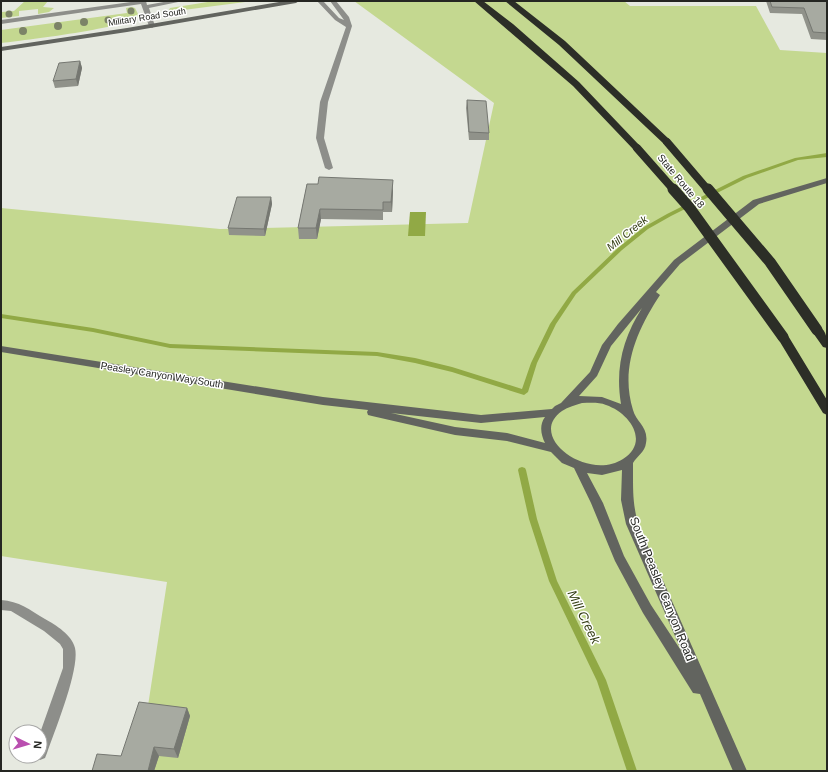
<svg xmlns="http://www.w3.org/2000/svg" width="828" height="772" font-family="Helvetica,sans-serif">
<rect width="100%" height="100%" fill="#e6e9e0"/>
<path fill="#c4d890" d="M25,1H48L43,7L54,8L49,12L38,14V9L19,11V16L1,18L2,12L14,11Z
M214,1H253L168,12L170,8Z
M354,1H624L630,6H756L780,50L827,53V771H138L167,582L1,556V208L220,229L468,223L494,103Z
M132,7L135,8L139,16C134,27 20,41 1,43V30L127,13L126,8Z"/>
<path fill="#91a945" d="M410,212H426L425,236H408Z"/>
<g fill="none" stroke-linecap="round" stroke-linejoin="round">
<path fill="#91a945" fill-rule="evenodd" d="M827,153V157L798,160L747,178L671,216L648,229L622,250L576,294L556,324L537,363L528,392L524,395L452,372L415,363L377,356L170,348L93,332L1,318V314L93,328L170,344L377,352L415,358L452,367L522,389L531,363L550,324L572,292L618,248L644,227L667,214L743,176L795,158Z
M522,467L525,468L526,470L537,519L557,581L606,680L637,771H627L597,681L549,581L529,519L518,470L519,468Z"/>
<path fill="#8d8e8a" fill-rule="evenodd" d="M138,1H146L147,5L169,1H183L149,8L155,26L152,28L149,26L141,4L1,24V20Z
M317,1H323L339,18L344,20L330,1H336L349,17L352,26L328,102L324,138L333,168L329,170L325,168L316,138L320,102L346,27L335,20Z
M1,600C19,601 30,610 45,619C56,625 72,635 75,648C80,669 55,730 47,753L45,758L40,760L34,756H40V733L63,668V649L60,644L44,631L11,611L1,610Z"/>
<path fill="#62645f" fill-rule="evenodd" d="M285,1H299L296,3L127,32L1,51V47L127,28Z
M827,178V183L759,204L680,264L656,292L660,295C637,330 620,368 633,410C636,422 649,427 646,443C645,452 637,456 633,463C633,465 633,470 633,472C633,493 633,504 638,524L747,771H733L700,694L693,693L643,613L615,561L591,503L574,468L562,463L551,452L507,441L455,435L372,416L368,415L367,412L368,410L323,405L1,352V346L323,397L481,415L552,409L555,406L561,403L590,372L602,345L618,324L674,260L753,200ZM642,308C623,338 615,368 621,404L602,397L579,396L597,376L611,346ZM582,403C590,403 599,402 606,405C630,413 650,442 623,459C587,482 526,436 562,411C568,407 576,405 582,403ZM391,413L481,423L545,417C539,425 541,435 545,443L507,433L455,427ZM622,470L621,500L626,524L682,652L651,605L624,556L603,503L587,473L602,475Z"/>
<path fill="#2c2e27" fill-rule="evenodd" d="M474,1H483L513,24L579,82L640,146V150H634L573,86Z
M505,1H514L565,41L670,140V144H664L559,45Z
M817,326C827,329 827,339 827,348L823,347L811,330Z
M783,333L787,334L827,400V415L823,413L777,337Z"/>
<path stroke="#2c2e27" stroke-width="8" d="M667,142L708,190
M637,148L674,190"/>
<path stroke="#2c2e27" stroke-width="11" d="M673,189L689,207L783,337
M708,189L770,262L817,330"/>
</g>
<g fill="#7c8367">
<circle cx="131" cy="11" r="3.5"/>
<circle cx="9" cy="14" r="3.5"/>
<circle cx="108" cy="20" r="3.5"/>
<circle cx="84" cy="22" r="4"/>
<circle cx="58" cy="26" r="4"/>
<circle cx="23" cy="31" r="4"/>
</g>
<path fill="#90928a" d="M766,1H827V40L811,39L802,14L770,13Z
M80,61L82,68L78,86L55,88L53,81Z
M467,100L489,133V140H469L466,108Z
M307,184L393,190L392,212H383V220L321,219L317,239H299L298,228Z
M271,197L272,204L265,236L229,235L228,228Z
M187,708L190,716L178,758L159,756L154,771H92L121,756Z"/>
<path fill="#757771" d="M80,61L82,68L78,86L76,79Z
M393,180V190L392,212L391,202Z
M271,197L272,204L265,236L264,229Z
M320,209L321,219L317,239L316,228Z
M187,708L190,716L178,758L174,749Z
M154,747L159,756L154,771H148Z"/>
<path fill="#a7aaa1" stroke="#757771" d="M770,1H827V33L813,32L804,8L772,7Z
M80,61L76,79L53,81L59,63Z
M467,100L486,101L489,133L469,132Z
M319,177L393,180L391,202H383V210L320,209L316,228H298L307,184H318Z
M237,197H271L264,229L228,228Z
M139,702L187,708L174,749L154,747L148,771H92L97,754L121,756Z"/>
<g text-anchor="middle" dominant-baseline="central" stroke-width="3" stroke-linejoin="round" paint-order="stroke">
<g font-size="9" fill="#252622" stroke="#fff">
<text transform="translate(147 17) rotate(-9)">Military Road South</text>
</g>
<g font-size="10" fill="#252622" stroke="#fff">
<text transform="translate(681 181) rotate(50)">State Route 18</text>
<text transform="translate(162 375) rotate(9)">Peasley Canyon Way South</text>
</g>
<g font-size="11" font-style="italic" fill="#333d13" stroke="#fff">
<text transform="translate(627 233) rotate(-39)">Mill Creek</text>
</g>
<g font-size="12" fill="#252622" stroke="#fff">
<text transform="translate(662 589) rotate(68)">South Peasley Canyon Road</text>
</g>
<g font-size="13" font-style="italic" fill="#333d13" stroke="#fff">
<text transform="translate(584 617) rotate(64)">Mill Creek</text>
</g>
</g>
<rect width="828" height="772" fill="none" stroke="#252622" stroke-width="4"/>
<g transform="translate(28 744) rotate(95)"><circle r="19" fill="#ffffff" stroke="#a8a8a7"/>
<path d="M0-3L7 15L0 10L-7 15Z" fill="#ba4fb0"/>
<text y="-6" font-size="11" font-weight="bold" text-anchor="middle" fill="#252622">N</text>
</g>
</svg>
